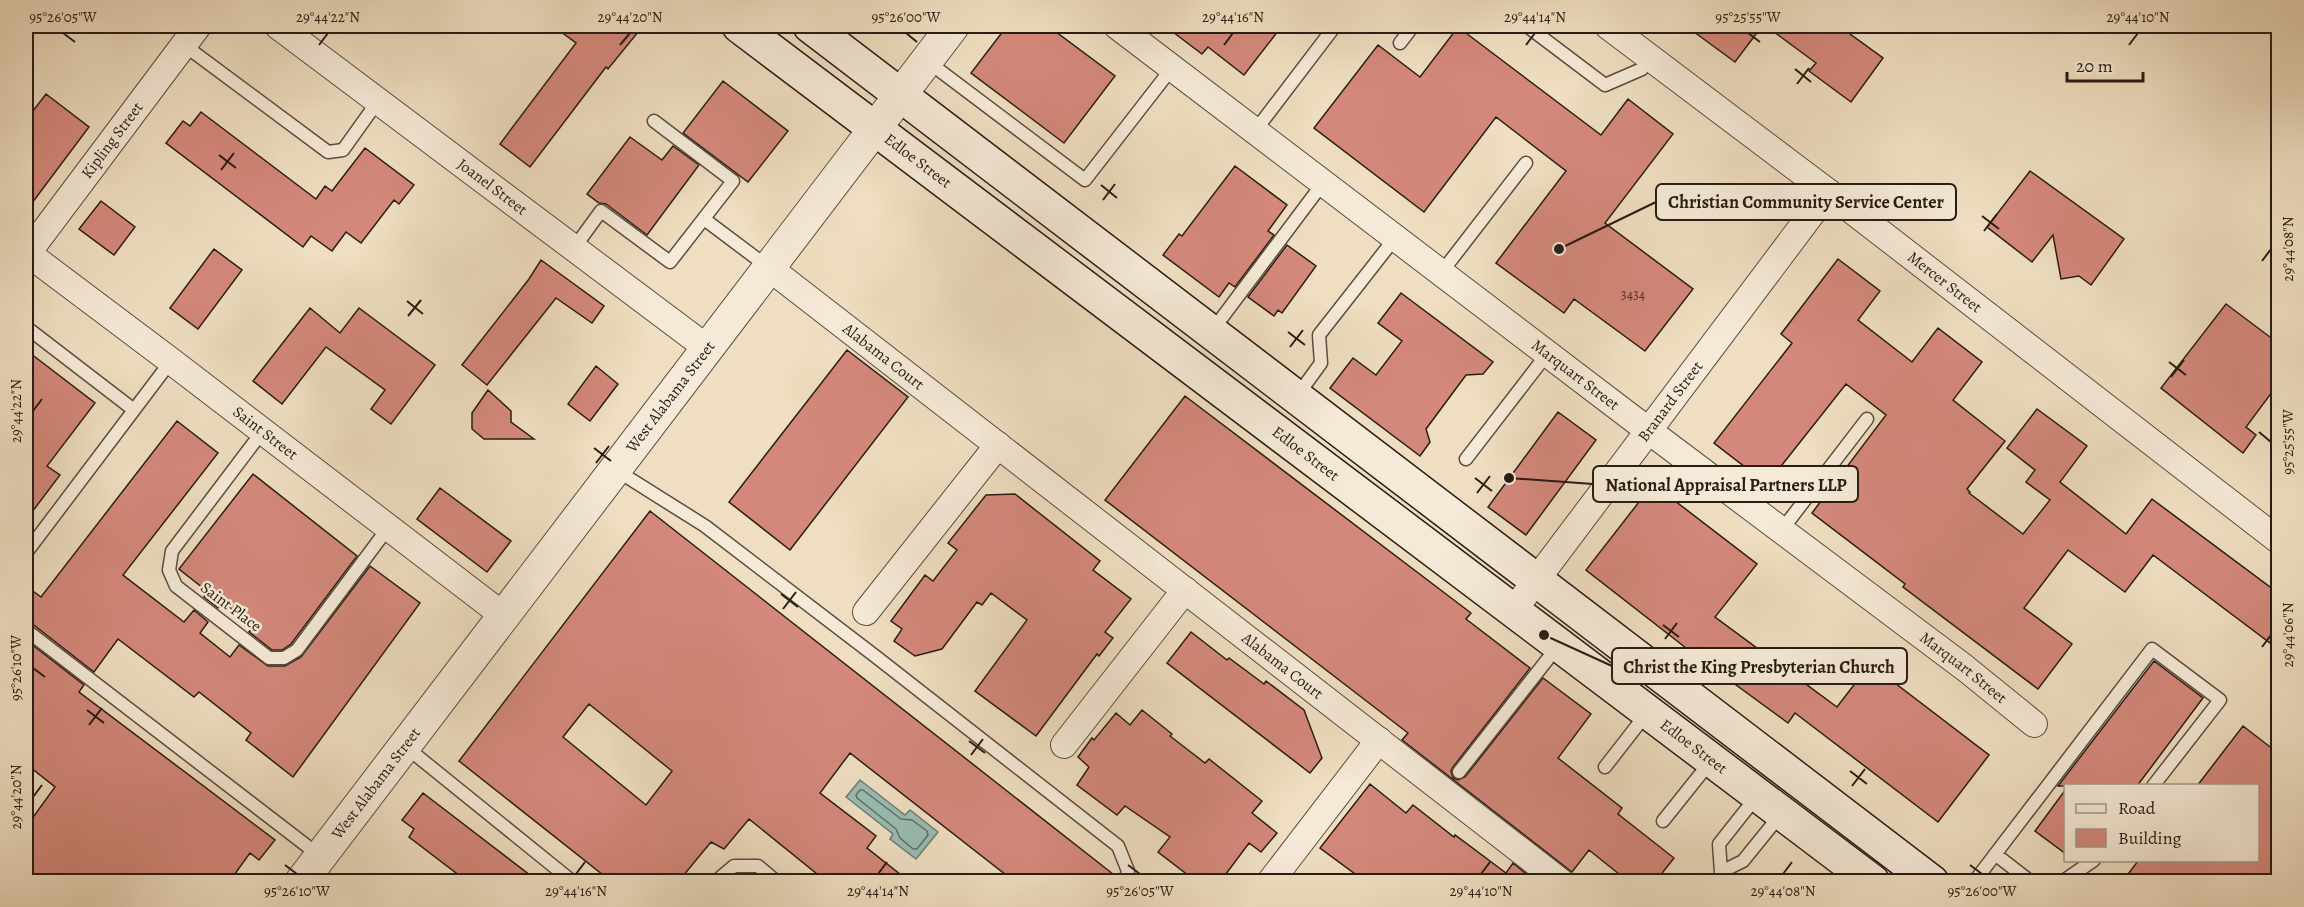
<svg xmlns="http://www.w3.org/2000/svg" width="2304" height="907" font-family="Alegreya,serif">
<rect width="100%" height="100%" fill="#efdec1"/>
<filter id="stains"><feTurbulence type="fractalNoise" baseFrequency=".00333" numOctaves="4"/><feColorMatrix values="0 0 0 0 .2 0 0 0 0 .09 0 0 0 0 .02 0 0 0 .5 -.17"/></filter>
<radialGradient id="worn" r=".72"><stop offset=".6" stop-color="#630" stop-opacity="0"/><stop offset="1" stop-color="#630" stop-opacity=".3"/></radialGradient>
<path fill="#9abcb3" stroke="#6c7c73" stroke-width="1.5" d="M860,780L905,815L910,810L938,832L916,859L890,839L893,834L846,797Z"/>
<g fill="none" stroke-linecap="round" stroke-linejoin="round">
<path stroke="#616c64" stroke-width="1.5" d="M860,790H863L901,819L912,820L927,831L928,835L917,849H913L900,838L896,829L857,798L856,795Z"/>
</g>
<path fill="#d4887b" stroke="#281c14" stroke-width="1.5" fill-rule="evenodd" d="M553,26H643L608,69L606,67L530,167L500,144L576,43Z
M1007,26H1048L1115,76L1064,143L971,73Z
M1165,26H1282L1244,75L1208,47L1202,54Z
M1686,26H1762L1735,62Z
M1766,26H1839L1883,58L1851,102L1809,71L1816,63Z
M1458,27L1601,135L1628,99L1673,134L1605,223L1693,289L1645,351L1574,299L1564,313L1496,263L1566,171L1496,117L1424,212L1314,128L1378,45L1420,77Z
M723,81L788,131L748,182L683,133Z
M46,94L89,127L26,211V120Z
M201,112L316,199L325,186L332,191L365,148L414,185L399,204L394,200L361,243L346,232L332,251L311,236L303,247L166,143L183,121L190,126Z
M630,137L662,160L673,146L699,165L647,235L606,204L599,203L587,194Z
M1235,166L1287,205L1268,231L1274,235L1235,287L1229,283L1219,297L1163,255L1179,234L1182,236Z
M2030,171L2124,239L2091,285L2079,276L2061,279L2053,235L2032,262L1987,227Z
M101,201L135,227L114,255L79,229Z
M1287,245L1316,266L1282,313L1278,310L1274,316L1248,297Z
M214,249L242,270L198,329L170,308Z
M1838,259L1880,291L1858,320L1912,362L1938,328L1982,362L1953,400L2005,441L1967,489L1970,492L1969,493L2023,534L2050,500L2026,482L2035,470L2007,448L2037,409L2087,446L2060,482L2126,534L2152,499L2278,593V649L2153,555L2125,592L2068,550L2024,608L2072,644L2038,689L1903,587L1905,584L1812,513L1886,415L1846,384L1767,484L1714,443L1792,343L1781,334Z
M541,260L604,306L592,323L556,298L487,385L462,365L529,279Z
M1401,293L1493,362L1483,374L1466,375L1426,429L1430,442L1420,456L1330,388L1353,358L1376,375L1402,341L1378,323Z
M2226,304L2278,343V384L2246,427L2256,435L2243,453L2161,388Z
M310,308L340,333L359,308L435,365L391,424L371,409L385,390L326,347L282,404L253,381Z
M26,350L95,403L47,466L60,475L26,520Z
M847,350L908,397L790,550L729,502Z
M596,366L618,384L590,421L568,404Z
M488,390L511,411V422L534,439H484L472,429V413Z
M1185,396L1471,613L1466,619L1530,668L1453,767L1451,771L1453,778L1458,780L1465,777L1543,678L1591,714L1558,758L1622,808L1618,814L1674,858L1655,882H1629L1589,850L1572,872L1402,740L1408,733L1105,500Z
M1558,412L1596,440L1526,535L1488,507Z
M177,421L218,453L123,575L184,622L194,610L208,622L200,633L230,657L239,645L268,666H285L301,657L370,566L420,603L293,777L246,740L251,733L199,692L194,697L118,639L94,672L31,623L26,622V586L41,597Z
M253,474L357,556L291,644L282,650H272L249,632L254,626L223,602L218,608L204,597L208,592L179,569Z
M1653,484L1757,564L1715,617L1837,707L1870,664L1989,755L1938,822L1795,713L1788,723L1695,655L1586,570Z
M440,488L511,541L487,572L417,519Z
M1015,494L1100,561L1093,570L1131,599L1105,632L1113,638L1099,656L1097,654L1036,736L975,691L1027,620L991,593L982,605L977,602L942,649L915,656L894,641L902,629L891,621L925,575L933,581L957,550L948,543L986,495Z
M650,511L1118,878L1117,882H1015L850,753L820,793L876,836L867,848L910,882H827L749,819L724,849L711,842L678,882H612L459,761ZM589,704L672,771L646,805L563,737Z
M1191,632L1227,660L1229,658L1264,684L1266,681L1304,710L1322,758L1310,773L1167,663Z
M26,640L84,685L79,692L275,840L259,860L250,853L229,882H45L26,868V827L55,787L26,764Z
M2154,661L2203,698L2137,786H2058Z
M1142,710L1172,734L1170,736L1205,763L1209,759L1262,801L1252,813L1277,833L1261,852L1249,843L1220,882H1197L1158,852L1170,837L1125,806L1117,815L1077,785L1089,767L1078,757L1092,738L1094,740L1116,713L1130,725Z
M2243,726L2278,753V882H2122L2138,861H2258V786H2197Z
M1370,784L1406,813L1413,805L1454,837L1455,835L1506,873L1513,863L1536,882H1366L1320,848Z
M2066,789V854L2035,831Z
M423,793L539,882H468L409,837L414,829L402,820Z"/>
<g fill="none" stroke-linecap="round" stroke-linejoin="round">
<defs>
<path id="service" d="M1527,26L1605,85L1642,69L1650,57
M1400,43L1413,26
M184,45L328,152L343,150L378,101
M927,61L1085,180L1172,68
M1255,131L1335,26
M704,219L768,267
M574,248L601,211L670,262L733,181L654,121
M1441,273L1526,163
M26,327L134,410
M1212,331L1323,183
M1297,396L1321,363L1319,335L1395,238
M262,432L172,551L169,570L176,586L269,658H284L297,650L388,528
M1466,459L1547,354
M616,470L705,526L875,656L1118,846L1128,871L1125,882
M1781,531L1867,419
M26,553L171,361
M26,630L320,856
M406,747L573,882
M1605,767L1647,713
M1459,772L1558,646
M1757,796L1719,844L1721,872L1743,861L1781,814
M1663,821L1711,761
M1995,854L2031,882
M715,882L734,866H758L777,882
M1974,882L2152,649L2220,700L2153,786
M2062,882L2094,860"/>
<g id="minor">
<path id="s1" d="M278,26L707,348"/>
<path id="s2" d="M1117,26L1649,431L1965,668L2034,724"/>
<path id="s3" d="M1608,26L1828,192L2278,540"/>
<path id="s4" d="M26,252L171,361L504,616"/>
<path id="s5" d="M27,254L198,26"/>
<path id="s6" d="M768,267L1561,882"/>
<path id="s7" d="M1513,611L1828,192"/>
<path d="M866,612L998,445"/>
<path d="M1064,745L1185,590"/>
<path d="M1270,882L1379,740"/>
</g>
<g id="tertiary">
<path id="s8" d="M301,882L953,26"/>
</g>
<g id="secondary">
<path id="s9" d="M739,26L1873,882"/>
<path d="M810,26L1932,882"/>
</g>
</defs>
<use href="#service" stroke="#5a4c3f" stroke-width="15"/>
<use href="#minor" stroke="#5a4c3f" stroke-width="28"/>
<use href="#tertiary" stroke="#5a4c3f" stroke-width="34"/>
<use href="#secondary" stroke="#281c14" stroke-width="36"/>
<use href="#service" stroke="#f5ead7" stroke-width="12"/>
<use href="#minor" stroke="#f5ead7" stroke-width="26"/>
<use href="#tertiary" stroke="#f5ead7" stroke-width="32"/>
<use href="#secondary" stroke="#f5ead7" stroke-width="33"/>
</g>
<path fill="none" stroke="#281c14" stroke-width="2" d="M63,33L75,42M906,33L917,42M1748,33L1760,42M319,45L328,33M620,45L630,33M1224,45L1233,33M1526,45L1535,33M2129,45L2138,33M1795,69L1811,82M1797,84L1809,68M219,155L236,168M221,170L234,153M1101,185L1117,198M1103,200L1115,184M1982,216L1999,229M1984,231L1997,214M2262,261L2271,249M407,301L423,314M408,316L421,300M1288,332L1305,345M1290,347L1303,330M2169,362L2186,375M2171,377L2184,360M33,411L42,399M2259,432L2271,442M594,448L611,461M596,463L609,446M1475,478L1492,491M1477,493L1490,476M781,594L798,607M783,609L796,592M1663,625L1679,637M1665,639L1677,623M2262,647L2271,635M33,668L45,677M87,710L104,723M89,725L102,708M969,741L985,753M971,755L983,739M1850,771L1867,784M1852,786L1865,769M33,797L42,785M285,865L297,874M1128,865L1140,874M1970,865L1982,874M576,874L585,862M878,874L887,862M1481,874L1490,862M1783,874L1792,862"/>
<g text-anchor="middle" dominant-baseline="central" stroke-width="5" stroke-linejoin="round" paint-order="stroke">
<g font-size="14" fill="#53372e">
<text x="1633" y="294">3434</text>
</g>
<g font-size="16" fill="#281c14" stroke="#f5ead7">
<text stroke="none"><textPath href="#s5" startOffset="142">Kipling Street</textPath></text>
<text stroke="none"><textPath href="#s9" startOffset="224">Edloe Street</textPath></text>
<text stroke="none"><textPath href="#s1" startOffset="268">Joanel Street</textPath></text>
<text stroke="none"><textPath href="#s3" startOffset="423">Mercer Street</textPath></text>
<text stroke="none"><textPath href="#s6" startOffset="146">Alabama Court</textPath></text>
<text stroke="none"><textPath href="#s2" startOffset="576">Marquart Street</textPath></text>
<text stroke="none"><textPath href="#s8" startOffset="610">West Alabama Street</textPath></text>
<text stroke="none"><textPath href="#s7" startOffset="262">Branard Street</textPath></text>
<text stroke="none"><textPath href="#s4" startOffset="300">Saint Street</textPath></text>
<text stroke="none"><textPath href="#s9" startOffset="710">Edloe Street</textPath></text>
<text transform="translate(231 607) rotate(37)">Saint Place</text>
<text stroke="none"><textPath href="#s6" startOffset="651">Alabama Court</textPath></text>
<text stroke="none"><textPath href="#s2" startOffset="1062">Marquart Street</textPath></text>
<text stroke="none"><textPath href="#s9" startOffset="1196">Edloe Street</textPath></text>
<text stroke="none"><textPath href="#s8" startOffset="124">West Alabama Street</textPath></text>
</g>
</g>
<path fill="none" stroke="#281c14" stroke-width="2" d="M1559 249L1656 202M1509 478L1593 484M1544 635L1612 666"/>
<g fill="#281c14" stroke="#f5ead7" stroke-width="2">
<circle cx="1559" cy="249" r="6"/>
<circle cx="1509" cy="478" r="6"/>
<circle cx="1544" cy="635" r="6"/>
</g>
<g fill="#f5ead7" stroke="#281c14" stroke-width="2">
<rect x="1656" y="184" width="300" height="36" rx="6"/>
<rect x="1593" y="466" width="265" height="36" rx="6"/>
<rect x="1612" y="648" width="295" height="36" rx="6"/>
</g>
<g font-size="18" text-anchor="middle" font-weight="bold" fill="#281c14">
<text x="1806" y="208">Christian Community Service Center</text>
<text x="1726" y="491">National Appraisal Partners LLP</text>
<text x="1759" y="673">Christ the King Presbyterian Church</text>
</g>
<rect width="2304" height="907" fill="none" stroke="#efdec1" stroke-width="66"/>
<rect x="2064" y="784" width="195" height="78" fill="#f5ead7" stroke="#a39889" stroke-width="1.5"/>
<rect x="2076" y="804" width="30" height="9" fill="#f5ead7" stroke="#a39889" stroke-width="1.5"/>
<text x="2118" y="814" font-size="18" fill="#281c14">Road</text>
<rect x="2076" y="829" width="30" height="18" fill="#d4887b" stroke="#a39889" stroke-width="1.5"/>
<text x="2118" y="844" font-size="18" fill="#281c14">Building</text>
<path d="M2067 72v9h76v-9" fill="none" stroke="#281c14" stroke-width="3"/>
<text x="2076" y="72" font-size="18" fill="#281c14" stroke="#f5ead7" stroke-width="4.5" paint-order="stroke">20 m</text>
<rect x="33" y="33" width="2238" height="841" fill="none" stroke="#281c14" stroke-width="2"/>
<g font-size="15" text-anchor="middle" fill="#281c14">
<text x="63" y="22">95°26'05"W</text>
<text x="328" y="22">29°44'22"N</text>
<text x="630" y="22">29°44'20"N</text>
<text x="906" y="22">95°26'00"W</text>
<text x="1233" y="22">29°44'16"N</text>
<text x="1535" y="22">29°44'14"N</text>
<text x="1748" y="22">95°25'55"W</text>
<text x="2138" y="22">29°44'10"N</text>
<text transform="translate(2288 249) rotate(-90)" y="5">29°44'08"N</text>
<text transform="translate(16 411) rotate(-90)" y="5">29°44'22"N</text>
<text transform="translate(2288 442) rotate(-90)" y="5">95°25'55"W</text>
<text transform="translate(2288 635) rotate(-90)" y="5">29°44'06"N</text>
<text transform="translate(16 668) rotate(-90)" y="5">95°26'10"W</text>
<text transform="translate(16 797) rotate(-90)" y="5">29°44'20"N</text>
<text x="297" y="896">95°26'10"W</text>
<text x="576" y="896">29°44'16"N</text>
<text x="878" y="896">29°44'14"N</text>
<text x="1140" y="896">95°26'05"W</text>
<text x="1481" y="896">29°44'10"N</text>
<text x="1783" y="896">29°44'08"N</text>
<text x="1982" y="896">95°26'00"W</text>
</g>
<rect width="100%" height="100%" filter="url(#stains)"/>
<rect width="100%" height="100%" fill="url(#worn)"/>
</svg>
